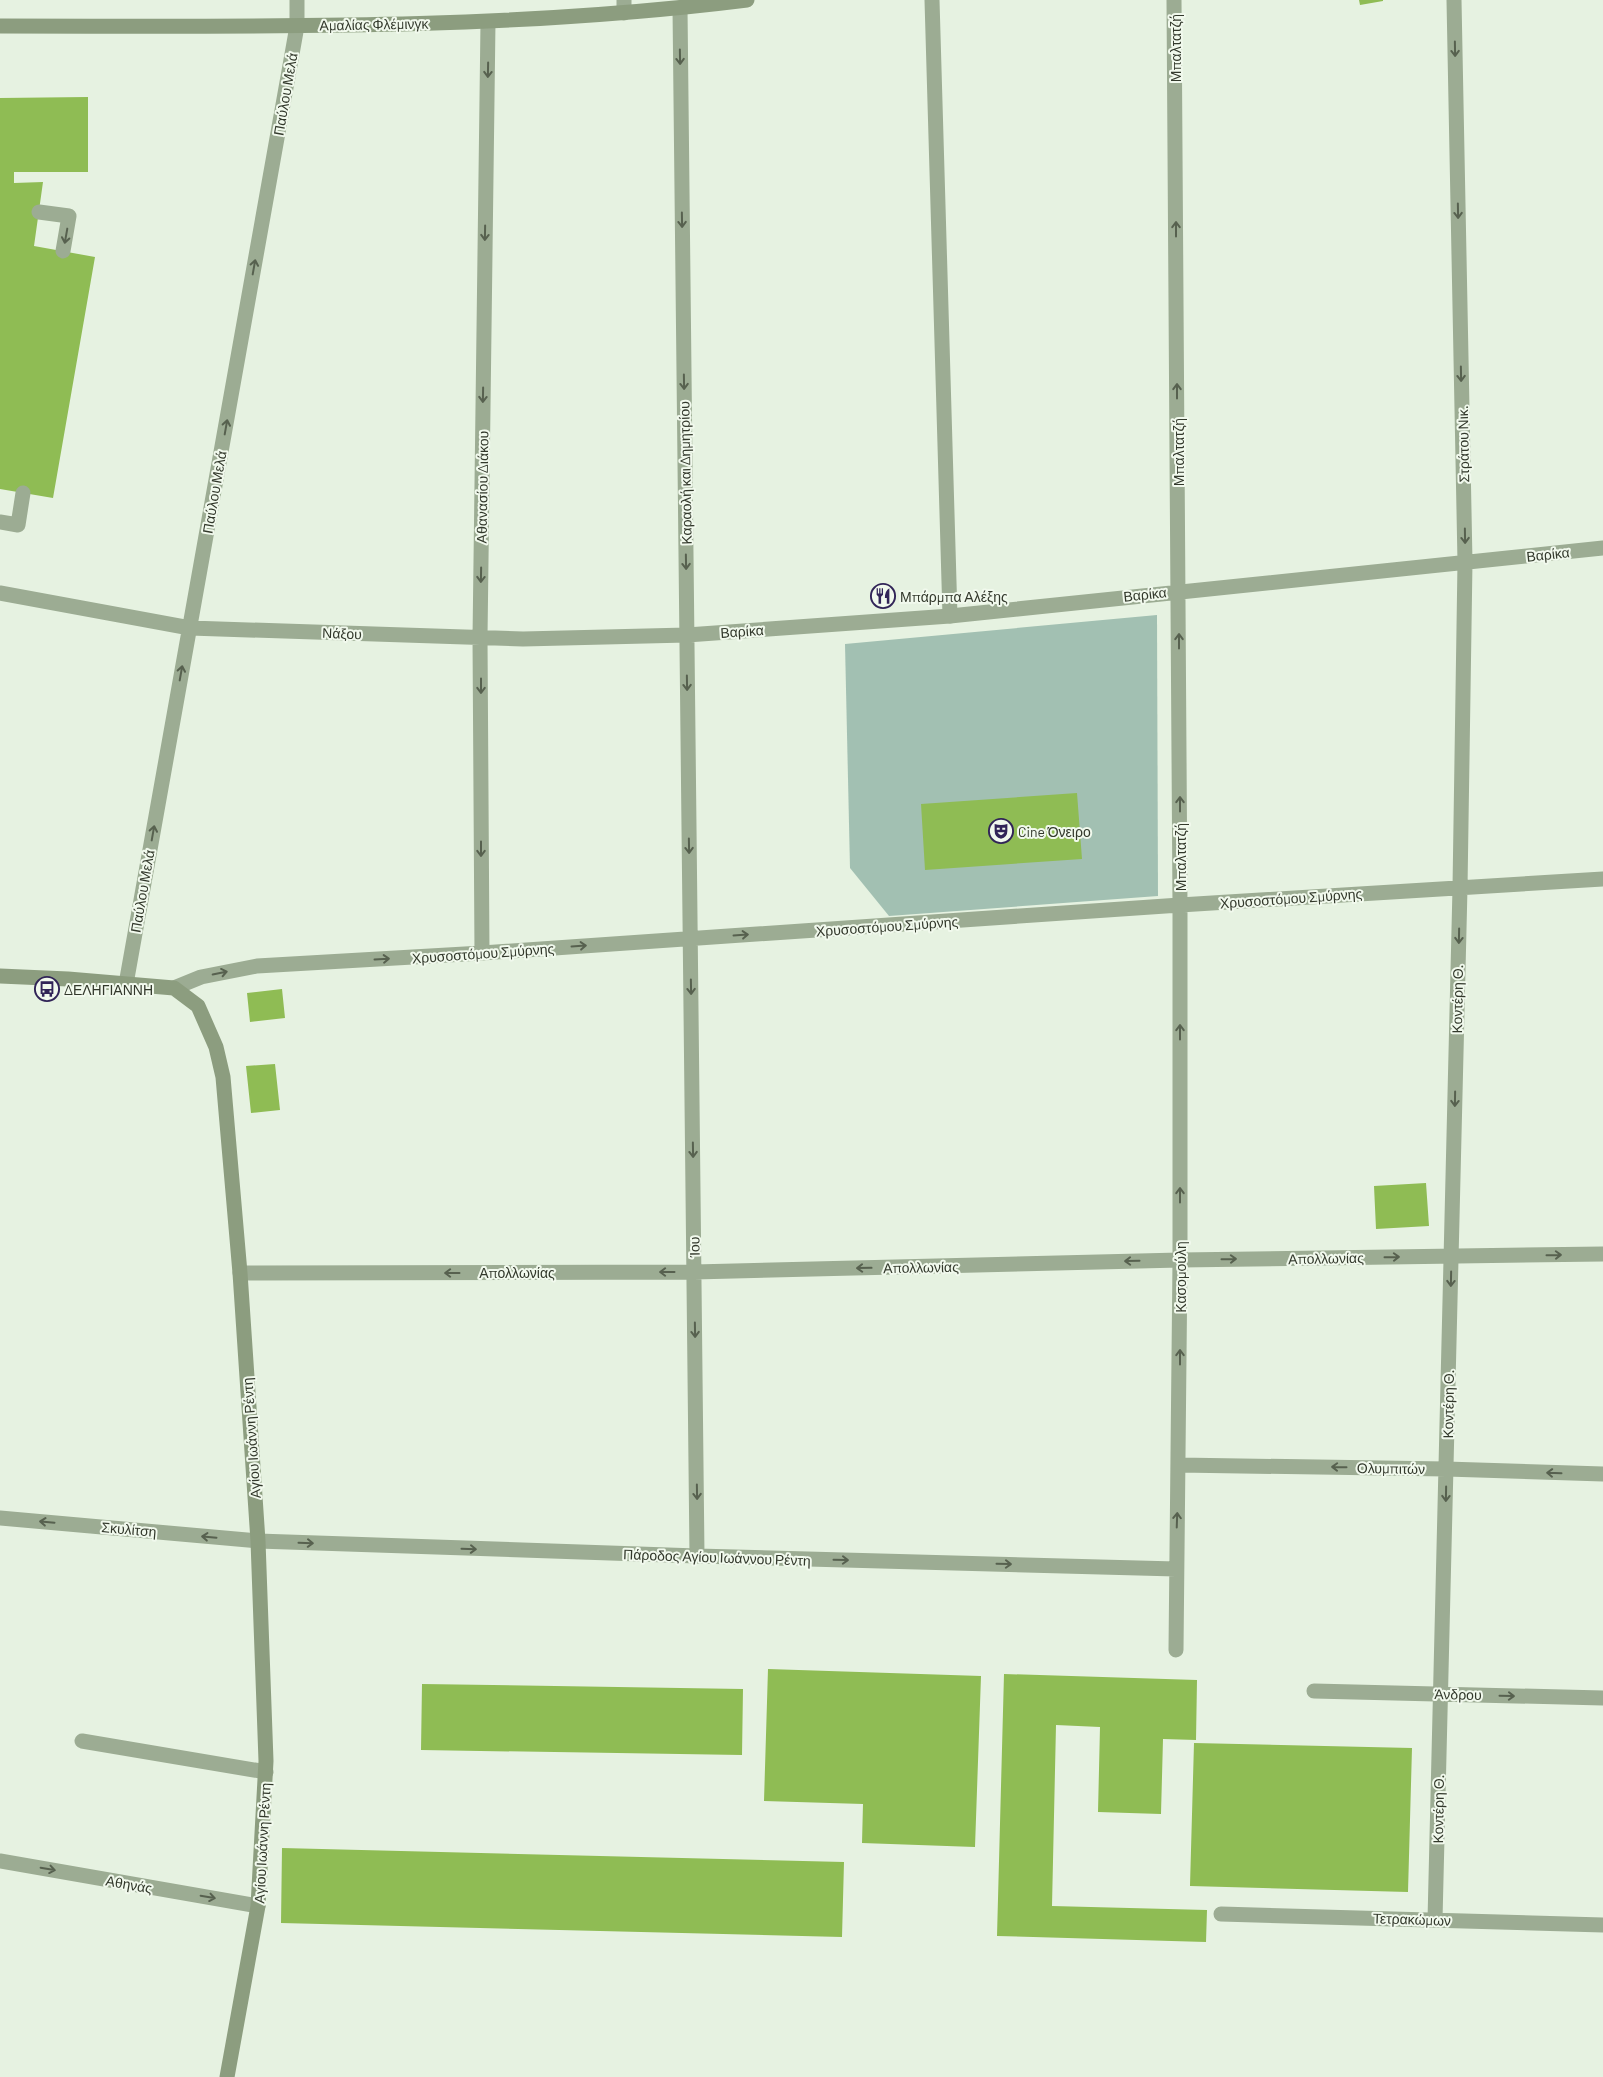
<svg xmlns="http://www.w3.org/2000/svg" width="1603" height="2077" font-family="Barlow,sans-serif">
<rect width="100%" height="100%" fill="#e6f2e1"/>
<path fill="#a2c0b2" d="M1157,615L1158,896L889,916L850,868L845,644Z"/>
<path fill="#8fbc54" d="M1359,0H1383V1L1360,5Z
M88,97V172H14V183L43,182L34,246L95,257L53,498L0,489V98Z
M1077,793L1082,859L925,870L921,804Z
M282,989L285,1018L250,1022L247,993Z
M275,1064L280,1110L251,1113L246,1066Z
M1426,1183L1429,1226L1376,1229L1374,1186Z
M768,1669L981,1676L975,1847L862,1843L863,1804L764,1801Z
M1004,1674L1197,1680L1196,1740L1163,1739L1161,1814L1098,1812L1100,1727L1056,1725L1052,1906L1207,1910L1206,1942L997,1936Z
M422,1684L743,1689L742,1755L421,1750Z
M1194,1743L1412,1748L1408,1892L1190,1886Z
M282,1848L844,1862L842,1937L281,1923Z"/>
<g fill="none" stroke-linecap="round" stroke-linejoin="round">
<path stroke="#9cac93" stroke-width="15" d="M624,0V13
M932,0L950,616
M39,212L69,216L63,251
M0,522L18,525L23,493
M82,1741L266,1772"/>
<path stroke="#9cac93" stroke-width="15" d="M1174,0L1180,905V1260L1176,1650
M680,8L697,1556
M0,593L190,628L523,639L687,635L950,616L1603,548
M482,953L480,638L488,22
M126,984L289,71L297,26V0
M174,988L201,977L257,966L482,953L1180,905L1603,879
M240,1273L694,1272L1180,1260L1603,1254
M1179,1465L1446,1469L1603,1474
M0,1518L258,1541L697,1556L1176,1569
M1314,1691L1603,1698
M0,1861L258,1906
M1221,1914L1603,1925
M1435,1920L1460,888L1465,562L1454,0"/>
<path stroke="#8c9d7f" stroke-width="15" d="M0,26C249,26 499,31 747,0
M0,976L68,979L174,988L198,1006L216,1047L223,1077L240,1273L258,1541L266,1761L258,1906L227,2077"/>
</g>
<defs><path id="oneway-shaft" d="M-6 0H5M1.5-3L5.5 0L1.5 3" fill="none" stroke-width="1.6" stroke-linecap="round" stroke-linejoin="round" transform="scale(1.25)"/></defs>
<g stroke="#57614f">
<use href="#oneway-shaft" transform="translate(1455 49) rotate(89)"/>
<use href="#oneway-shaft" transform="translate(680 57) rotate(89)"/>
<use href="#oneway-shaft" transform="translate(488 70) rotate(91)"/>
<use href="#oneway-shaft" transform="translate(1458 211) rotate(89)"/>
<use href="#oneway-shaft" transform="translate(682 220) rotate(89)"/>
<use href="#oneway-shaft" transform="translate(1176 229) rotate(-90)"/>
<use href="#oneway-shaft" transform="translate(485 233) rotate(91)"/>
<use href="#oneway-shaft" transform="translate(66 236) rotate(100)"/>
<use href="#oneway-shaft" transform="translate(254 267) rotate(-80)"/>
<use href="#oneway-shaft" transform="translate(1461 374) rotate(89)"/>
<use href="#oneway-shaft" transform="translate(684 382) rotate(89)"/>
<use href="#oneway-shaft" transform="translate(1177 391) rotate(-90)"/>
<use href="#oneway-shaft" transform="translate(483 395) rotate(91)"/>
<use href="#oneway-shaft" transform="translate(226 427) rotate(-80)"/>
<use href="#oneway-shaft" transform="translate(1465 536) rotate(89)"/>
<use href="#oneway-shaft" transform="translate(686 562) rotate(89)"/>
<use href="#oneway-shaft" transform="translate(481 575) rotate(91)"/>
<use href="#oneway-shaft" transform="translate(1179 641) rotate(-90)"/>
<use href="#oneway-shaft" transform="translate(181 673) rotate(-80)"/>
<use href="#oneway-shaft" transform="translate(687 683) rotate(89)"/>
<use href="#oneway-shaft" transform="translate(481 686) rotate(90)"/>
<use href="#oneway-shaft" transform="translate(1180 804) rotate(-90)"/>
<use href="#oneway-shaft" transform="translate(153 833) rotate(-80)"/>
<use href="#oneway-shaft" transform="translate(689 846) rotate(89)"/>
<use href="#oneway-shaft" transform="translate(481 849) rotate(90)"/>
<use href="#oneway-shaft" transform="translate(741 935) rotate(-4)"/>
<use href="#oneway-shaft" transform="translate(1459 936) rotate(91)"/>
<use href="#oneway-shaft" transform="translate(579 946) rotate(-4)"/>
<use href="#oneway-shaft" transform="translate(382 959) rotate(-3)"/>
<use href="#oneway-shaft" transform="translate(220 973) rotate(-12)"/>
<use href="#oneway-shaft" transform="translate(691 987) rotate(89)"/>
<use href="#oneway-shaft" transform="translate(1180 1032) rotate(-90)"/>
<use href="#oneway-shaft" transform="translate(1455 1099) rotate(91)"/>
<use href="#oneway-shaft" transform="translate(693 1150) rotate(89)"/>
<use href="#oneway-shaft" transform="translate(1180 1195) rotate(-90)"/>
<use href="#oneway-shaft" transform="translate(1554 1255) rotate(-1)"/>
<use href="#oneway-shaft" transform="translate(1392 1257) rotate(-1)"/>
<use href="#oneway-shaft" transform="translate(1229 1259) rotate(-1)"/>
<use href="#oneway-shaft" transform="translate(1132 1261) rotate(179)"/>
<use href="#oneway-shaft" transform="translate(864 1268) rotate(179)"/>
<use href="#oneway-shaft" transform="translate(667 1272) rotate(180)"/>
<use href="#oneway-shaft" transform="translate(452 1273) rotate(180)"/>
<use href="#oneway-shaft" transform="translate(1451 1279) rotate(91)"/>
<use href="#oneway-shaft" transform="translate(695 1330) rotate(89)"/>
<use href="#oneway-shaft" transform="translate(1180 1357) rotate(-90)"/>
<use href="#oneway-shaft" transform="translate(1339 1467) rotate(-179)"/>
<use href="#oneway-shaft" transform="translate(1554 1473) rotate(-178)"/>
<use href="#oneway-shaft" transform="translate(697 1492) rotate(89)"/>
<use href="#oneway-shaft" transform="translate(1446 1494) rotate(91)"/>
<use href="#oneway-shaft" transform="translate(1177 1520) rotate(-88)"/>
<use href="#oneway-shaft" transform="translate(47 1522) rotate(-175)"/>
<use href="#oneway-shaft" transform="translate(209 1537) rotate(-175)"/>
<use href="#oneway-shaft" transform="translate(306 1543) rotate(2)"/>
<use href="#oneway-shaft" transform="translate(469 1549) rotate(2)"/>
<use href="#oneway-shaft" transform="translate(841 1560) rotate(1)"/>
<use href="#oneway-shaft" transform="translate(1004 1564) rotate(1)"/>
<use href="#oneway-shaft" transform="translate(1507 1696) rotate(1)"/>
<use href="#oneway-shaft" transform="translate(48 1869) rotate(10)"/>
<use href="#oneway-shaft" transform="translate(208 1897) rotate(10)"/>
</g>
<defs>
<symbol id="restaurant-ring" viewBox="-11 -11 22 22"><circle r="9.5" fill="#f1f9ed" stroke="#312457" stroke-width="1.5"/><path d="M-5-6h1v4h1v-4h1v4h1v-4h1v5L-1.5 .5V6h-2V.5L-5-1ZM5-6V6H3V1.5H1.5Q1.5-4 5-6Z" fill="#312457"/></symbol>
<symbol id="theatre-ring" viewBox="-11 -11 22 22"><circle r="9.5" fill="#f1f9ed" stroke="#312457" stroke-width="1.5"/><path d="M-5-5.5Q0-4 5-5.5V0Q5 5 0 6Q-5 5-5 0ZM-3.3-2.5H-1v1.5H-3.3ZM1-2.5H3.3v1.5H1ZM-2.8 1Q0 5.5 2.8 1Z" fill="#312457"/></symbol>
<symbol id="bus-ring" viewBox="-11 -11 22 22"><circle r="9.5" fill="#f1f9ed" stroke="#312457" stroke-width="1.5"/><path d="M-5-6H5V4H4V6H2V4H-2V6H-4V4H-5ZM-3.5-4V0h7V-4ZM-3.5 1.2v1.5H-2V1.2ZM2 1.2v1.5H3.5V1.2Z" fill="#312457"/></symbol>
</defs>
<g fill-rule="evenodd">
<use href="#restaurant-ring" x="869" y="582" width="28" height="28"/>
<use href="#theatre-ring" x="987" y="817" width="28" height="28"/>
<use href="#bus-ring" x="33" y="975" width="28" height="28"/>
</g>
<g text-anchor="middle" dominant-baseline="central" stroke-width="4" stroke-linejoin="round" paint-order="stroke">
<g font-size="14" fill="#32382b" stroke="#f1f9ed">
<text transform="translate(374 24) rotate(-1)">Αμαλίας Φλέμινγκ</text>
<text transform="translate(1175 48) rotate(-90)">Μπαλτατζή</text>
<text transform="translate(285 94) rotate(-80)">Παύλου Μελά</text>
<text transform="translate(1463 444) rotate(-91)">Στράτου Νικ.</text>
<text transform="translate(1178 452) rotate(-90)">Μπαλτατζή</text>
<text transform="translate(685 473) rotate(-91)">Καραολή και Δημητρίου</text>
<text transform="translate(482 487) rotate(-89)">Αθανασίου Διάκου</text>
<text transform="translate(214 492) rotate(-80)">Παύλου Μελά</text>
<text transform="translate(1548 554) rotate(-6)">Βαρίκα</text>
<text transform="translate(1145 594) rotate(-6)">Βαρίκα</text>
<text transform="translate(742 631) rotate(-4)">Βαρίκα</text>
<text transform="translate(342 633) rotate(2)">Νάξου</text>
<text transform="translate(1180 857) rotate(-90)">Μπαλτατζή</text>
<text transform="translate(142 891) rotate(-80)">Παύλου Μελά</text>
<text transform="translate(1291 898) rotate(-4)">Χρυσοστόμου Σμύρνης</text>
<text transform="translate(887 926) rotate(-4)">Χρυσοστόμου Σμύρνης</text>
<text transform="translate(483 953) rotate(-4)">Χρυσοστόμου Σμύρνης</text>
<text transform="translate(1457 999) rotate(-89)">Κοντέρη Θ.</text>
<text transform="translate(694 1247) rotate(-91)">Ίου</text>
<text transform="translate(1326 1258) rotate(-1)">Απολλωνίας</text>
<text transform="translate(921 1267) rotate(-1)">Απολλωνίας</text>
<text x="517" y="1272">Απολλωνίας</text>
<text transform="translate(1180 1277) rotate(-90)">Κασομούλη</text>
<text transform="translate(1448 1404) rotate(-89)">Κοντέρη Θ.</text>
<text transform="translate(251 1438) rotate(-94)">Αγίου Ιωάννη Ρέντη</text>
<text transform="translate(1391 1468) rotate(1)">Ολυμπιτών</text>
<text transform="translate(129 1529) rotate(5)">Σκυλίτση</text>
<text transform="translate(717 1557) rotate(2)">Πάροδος Αγίου Ιωάννου Ρέντη</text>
<text transform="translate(1458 1694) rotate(1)">Άνδρου</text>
<text transform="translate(1438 1809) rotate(-89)">Κοντέρη Θ.</text>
<text transform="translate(262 1843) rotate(-87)">Αγίου Ιωάννη Ρέντη</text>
<text transform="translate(129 1884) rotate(10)">Αθηνάς</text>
<text transform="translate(1412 1919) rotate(2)">Τετρακώμων</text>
</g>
<g font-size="14" fill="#32382b" stroke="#f1f9ed" text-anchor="start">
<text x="900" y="596">Μπάρμπα Αλέξης</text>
<text x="1018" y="831">Cine Όνειρο</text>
<text x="64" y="989">ΔΕΛΗΓΙΑΝΝΗ</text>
</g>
</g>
</svg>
